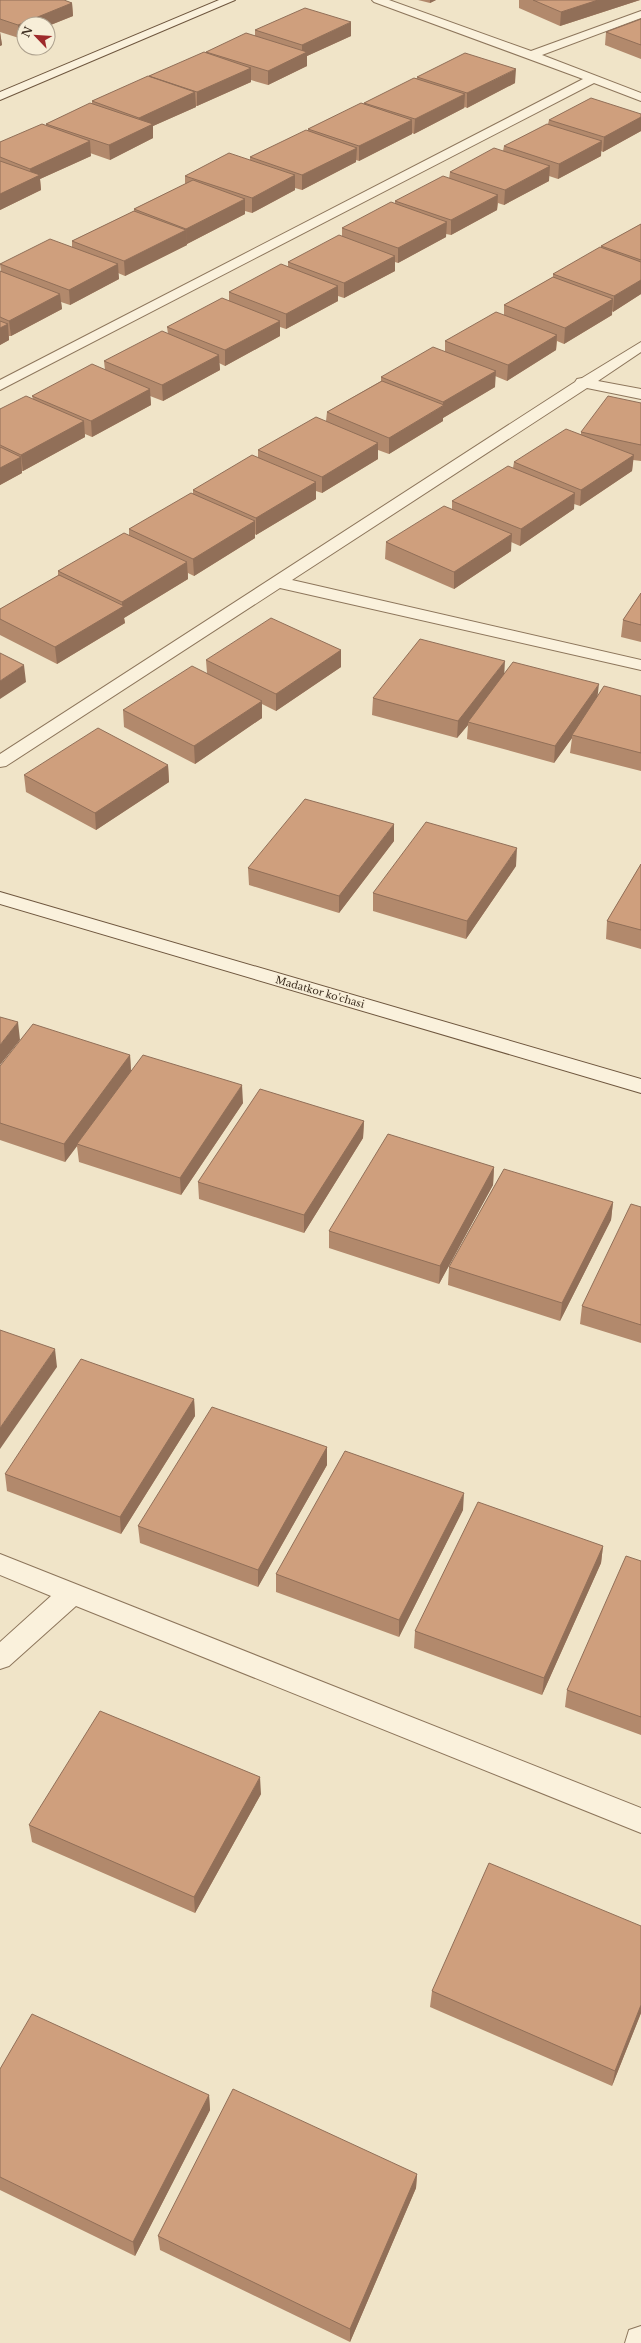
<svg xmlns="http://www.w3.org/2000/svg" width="641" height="2343" font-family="'Libre Baskerville',serif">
<rect width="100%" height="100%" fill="#f0e4c8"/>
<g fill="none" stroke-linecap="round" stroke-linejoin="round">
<defs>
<path id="street" d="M372,0H389L531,51L641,11V18L542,55L641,93V101L594,83L0,390V380L583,79L374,2Z
M641,342V352L598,381L641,389V399L587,388L292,580L641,660V670L280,588L6,766L0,767V754L575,382L577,379L582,378Z
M0,1554L641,1808V1833L76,1606L9,1666L0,1669V1642L51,1596L0,1575Z
M641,2326V2343H625L629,2330Z"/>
<path id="secondary" d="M219,0H235L0,100V92Z
M0,892L641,1079V1093L0,904Z"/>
</defs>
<use href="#street" stroke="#8d765c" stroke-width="2"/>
<use href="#secondary" stroke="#6f573f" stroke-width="2"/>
<use href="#street" fill="#faf1dc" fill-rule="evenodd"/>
<use href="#secondary" fill="#faf1dc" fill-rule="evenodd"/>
</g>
<path fill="#b2896c" d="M0,0L72,3L73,16L48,26V24H24V36L19,38L0,32L2,45L0,46Z
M418,0H436L430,3Z
M519,0H640L560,26L519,8Z
M641,19V59L605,45L606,32Z
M255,30L351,36L307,56V66L268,85L251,80V82L197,106H196V107L153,126V138L110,160L90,153L91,156L40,179L41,190L0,210V142L46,126V124L92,103V101L149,77V76L206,53V52L255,36Z
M417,77L515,83L467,108L465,107L464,108L414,134L412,133V134L359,161L356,160V162L302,190L295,188V190L252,213L245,211V214L187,244V245L125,276L118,273L119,279L70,305L61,302L62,309L11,336H9V340L0,345V271L1,272L0,264L72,247V241L134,211V209L185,184V176L250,160V157L308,131V129L363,104L364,103L417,78Z
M641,114V131L603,152L601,151V156L558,179L549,176V181L504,205L498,203L497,210L451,235L446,234V237L398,263L395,262V271L344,298L338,296V301L286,329L280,327V336L225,366L219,363L220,370L163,401L150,396L151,405L92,437L85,434V437L23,471H22V473L0,485V409L33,399L32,396L105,370L104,361L168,334L167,327L229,301V292L288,266V262L342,236V228L395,204V201L449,179L450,172L503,151L504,146L548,124L549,120Z
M641,224V294L613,312L612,311V315L564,344L557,341L556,350L507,381L495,376V387L443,418V421L389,454L378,450V459L322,493L316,491V499L256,535L255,534V538L194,576L188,573V579L124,618L125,623L57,664L0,635V609L58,576V571L129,535V529L193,494V490L258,458V450L326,421L327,412L381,381V377L445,351V341L504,315V305L553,277V274L601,248V246Z
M641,403V461L633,460L632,471L580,506L574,504V509L520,546L511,542V551L454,589L385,559L386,542L452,509V501L513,468L514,462L581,434V432Z
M641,593V642L621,637L623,620Z
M341,650V667L276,711L262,704V718L195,764L124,727L123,710L207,673L206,660Z
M504,674L598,696H641V771L570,753L572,738L554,763L467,739L468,725L457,738L372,715L373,698Z
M168,765L169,782L96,830L26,792L24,775Z
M394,841L339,913L249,885L248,868Z
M641,864V949L606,939L607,921Z
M516,866L466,939L373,911V893Z
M130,1055L131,1071L243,1103L181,1195L79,1162L77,1146L65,1162L0,1140V1066Z
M364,1121L363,1138L304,1233L199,1199L198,1182Z
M494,1167L493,1185L439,1284L329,1248V1231Z
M613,1202L611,1220L560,1321L448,1285L449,1267Z
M641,1207V1343L580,1324L582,1306Z
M194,1399L195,1416L121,1534L7,1491L5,1474Z
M327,1447V1465L258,1587L140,1543L138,1526Z
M463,1510L399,1637L276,1592V1574Z
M603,1546L601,1563L542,1695L414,1648L415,1631Z
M641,1561V1735L565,1707L567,1690Z
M261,1794L195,1913L32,1842L29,1825Z
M641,1926V2013L612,2086L430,2007L432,1991Z
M0,2069L209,2095L210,2110L135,2256L0,2190Z
M417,2174L416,2188L350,2342L160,2250L158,2236Z"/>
<path fill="#916f58" d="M430,0H436L430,3Z
M598,0H640L560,26L561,12Z
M72,3L73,16L48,26V24H24V36L19,38L18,25Z
M351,22V36L307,56V66L268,85V71L302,54V45Z
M0,32L2,45L0,46Z
M251,68V82L197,106V92Z
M516,69L515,83L467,108V93Z
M195,92L196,107L153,126V138L110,160L109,145L140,130L139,118Z
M465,94L464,108L414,134L415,119Z
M641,117V131L603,152L604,137Z
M412,120V134L359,161V146Z
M90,141L91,156L40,179L41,190L0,210V194L31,179L30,169Z
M602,141L601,156L558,179L559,164Z
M357,148L356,162L302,190V175Z
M550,166L549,181L504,205L505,190Z
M295,175V190L252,213V198Z
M498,195L497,210L451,235V220Z
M245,199V214L187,244L186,229Z
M447,222L446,237L398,263V248Z
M186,230L187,245L125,276L124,261Z
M395,256V271L344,298V283Z
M118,264L119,279L70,305L69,290Z
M641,280V294L613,312L614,296Z
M338,286V301L286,329V314Z
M60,294L62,309L11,336L9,321Z
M613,299L612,315L564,344L565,328Z
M280,321V336L225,366V350Z
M8,324L9,340L0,345V328Z
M557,335L556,350L507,381L508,365Z
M219,355L220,370L163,401L162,385Z
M496,371L495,387L443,418V421L389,454V438L443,406V402Z
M150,389L151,405L92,437L91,421Z
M84,421L85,437L23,471L21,455Z
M378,443V459L322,493V477Z
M634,455L632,471L580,506L581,490Z
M21,457L22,473L0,485V468Z
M316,482V499L256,535V518Z
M575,493L574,509L520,546L521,529Z
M255,521V538L194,576L193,559Z
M512,534L511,551L454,589V572Z
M187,562L188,579L124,618L125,623L57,664L55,647L122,607V602Z
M341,650V667L276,711V694Z
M505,661L504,678L468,722V725L457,738L458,721Z
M24,665L26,682L0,699V681Z
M599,684L597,701L572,735V738L554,763L555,746Z
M262,701V718L195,764L194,746Z
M168,765L169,782L96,830L95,813Z
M394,824V841L339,913V896Z
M517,848L516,866L466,939L467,921Z
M18,1022L20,1040L0,1065V1045Z
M130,1055L131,1072L77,1144V1146L65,1162L64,1144Z
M242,1085L243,1103L181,1195L180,1178Z
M364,1121L363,1138L304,1233V1215Z
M494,1167L493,1185L439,1284L440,1266Z
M613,1202L611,1220L560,1321L562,1303Z
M55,1349L57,1367L0,1449V1428Z
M194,1399L195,1416L121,1534L120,1517Z
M327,1447V1465L258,1587V1570Z
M464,1493L463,1510L399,1637V1620Z
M603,1546L601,1563L542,1695L544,1678Z
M260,1777L261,1794L195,1913L194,1897Z
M641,2005V2013L612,2086L615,2071Z
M209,2095L210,2110L135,2256L133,2242Z
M417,2174L416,2188L350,2342V2329Z"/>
<path fill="#cf9f7d" stroke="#916f58" d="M0,0H64L72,3L18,25L0,19Z
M533,0H598L561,12Z
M305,8L351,22L302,45L255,30Z
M641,19V45L606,32Z
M246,33L307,52L268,71L206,52Z
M204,52L251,68L197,92L149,76Z
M465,53L516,69L467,93L417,77Z
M148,76L195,92L139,118L92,101Z
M414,78L465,94L415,119L364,103Z
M591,98L641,114V117L604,137L549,120Z
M90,103L153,124L109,145L46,124Z
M361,103L412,120L359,146L308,129Z
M42,124L90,141L30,169L0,157V142Z
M547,124L602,141L559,164L504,146Z
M306,130L357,148L302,175L250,157Z
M494,148L550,166L505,190L450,172Z
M229,153L295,175L252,198L185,176Z
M0,161L40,175L0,194Z
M443,176L498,195L451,220L395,201Z
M193,180L245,199L186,229L134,209Z
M391,202L447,222L398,248L342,228Z
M134,211L186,230L124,261L72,241Z
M641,224V260L601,246Z
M339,235L395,256L344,283L288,262Z
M50,239L118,264L69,290L0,264Z
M600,247L641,262V280L614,296L553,274Z
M281,264L338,286L286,314L229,292Z
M0,271L60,294L9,321L0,317Z
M553,277L613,299L565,328L504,305Z
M222,298L280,321L225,350L167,327Z
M496,312L557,335L508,365L445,341Z
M0,321L8,324L0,328Z
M162,331L219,355L162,385L104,361Z
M433,347L496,371L443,402L381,377Z
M92,364L150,389L91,421L32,396Z
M382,381L444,405L389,438L327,412Z
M26,396L84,421L21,455L0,445V409Z
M608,396L641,403V445L581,432Z
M316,417L378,443L322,477L258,450Z
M566,429L634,455L581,490L514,462Z
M0,447L21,457L0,468Z
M252,455L316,482L256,518L193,490Z
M508,466L575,493L521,529L452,501Z
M191,493L255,521L193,559L129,529Z
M444,506L512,534L454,572L386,542Z
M124,533L187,562L122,602L58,571Z
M59,575L124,606L55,647L0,619V609Z
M641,593V625L623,620Z
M271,618L341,650L276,694L206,660Z
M420,639L505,661L458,721L373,698Z
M0,653L24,665L0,681Z
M513,662L599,684L555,746L468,722Z
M192,666L262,701L194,746L123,710Z
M604,686L641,696V753L572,735Z
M98,728L168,765L95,813L24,775Z
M305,799L394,824L339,896L248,868Z
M426,822L517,848L467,921L373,893Z
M641,864V930L607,921Z
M0,1017L18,1022L0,1045Z
M33,1024L130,1055L64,1144L0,1123V1066Z
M143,1055L242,1085L180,1178L77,1144Z
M260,1089L364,1121L304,1215L198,1182Z
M388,1134L494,1167L440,1266L329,1231Z
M504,1169L613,1202L562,1303L449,1267Z
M631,1204L641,1207V1325L582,1306Z
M0,1330L55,1349L0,1428Z
M81,1359L194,1399L120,1517L5,1474Z
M212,1407L327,1447L258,1570L138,1526Z
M345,1451L464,1493L399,1620L276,1574Z
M478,1502L603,1546L544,1678L415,1631Z
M626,1556L641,1561V1717L567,1690Z
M100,1711L260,1777L194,1897L29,1825Z
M489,1863L641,1926V2005L615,2071L432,1991Z
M32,2014L209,2095L133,2242L0,2177V2069Z
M233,2089L417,2174L350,2329L158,2236Z"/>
<g text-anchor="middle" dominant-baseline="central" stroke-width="3" stroke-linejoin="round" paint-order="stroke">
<g font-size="10" fill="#3d2e20" stroke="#f7eed8">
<text transform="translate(320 992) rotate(16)">Madatkor ko'chasi</text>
</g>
</g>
<g transform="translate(36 36) rotate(295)"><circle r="19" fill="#f7eed8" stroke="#ada18e"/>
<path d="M0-3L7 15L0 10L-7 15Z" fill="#9e2a2b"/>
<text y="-6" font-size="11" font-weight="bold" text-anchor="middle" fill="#3d2e20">N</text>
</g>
</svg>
